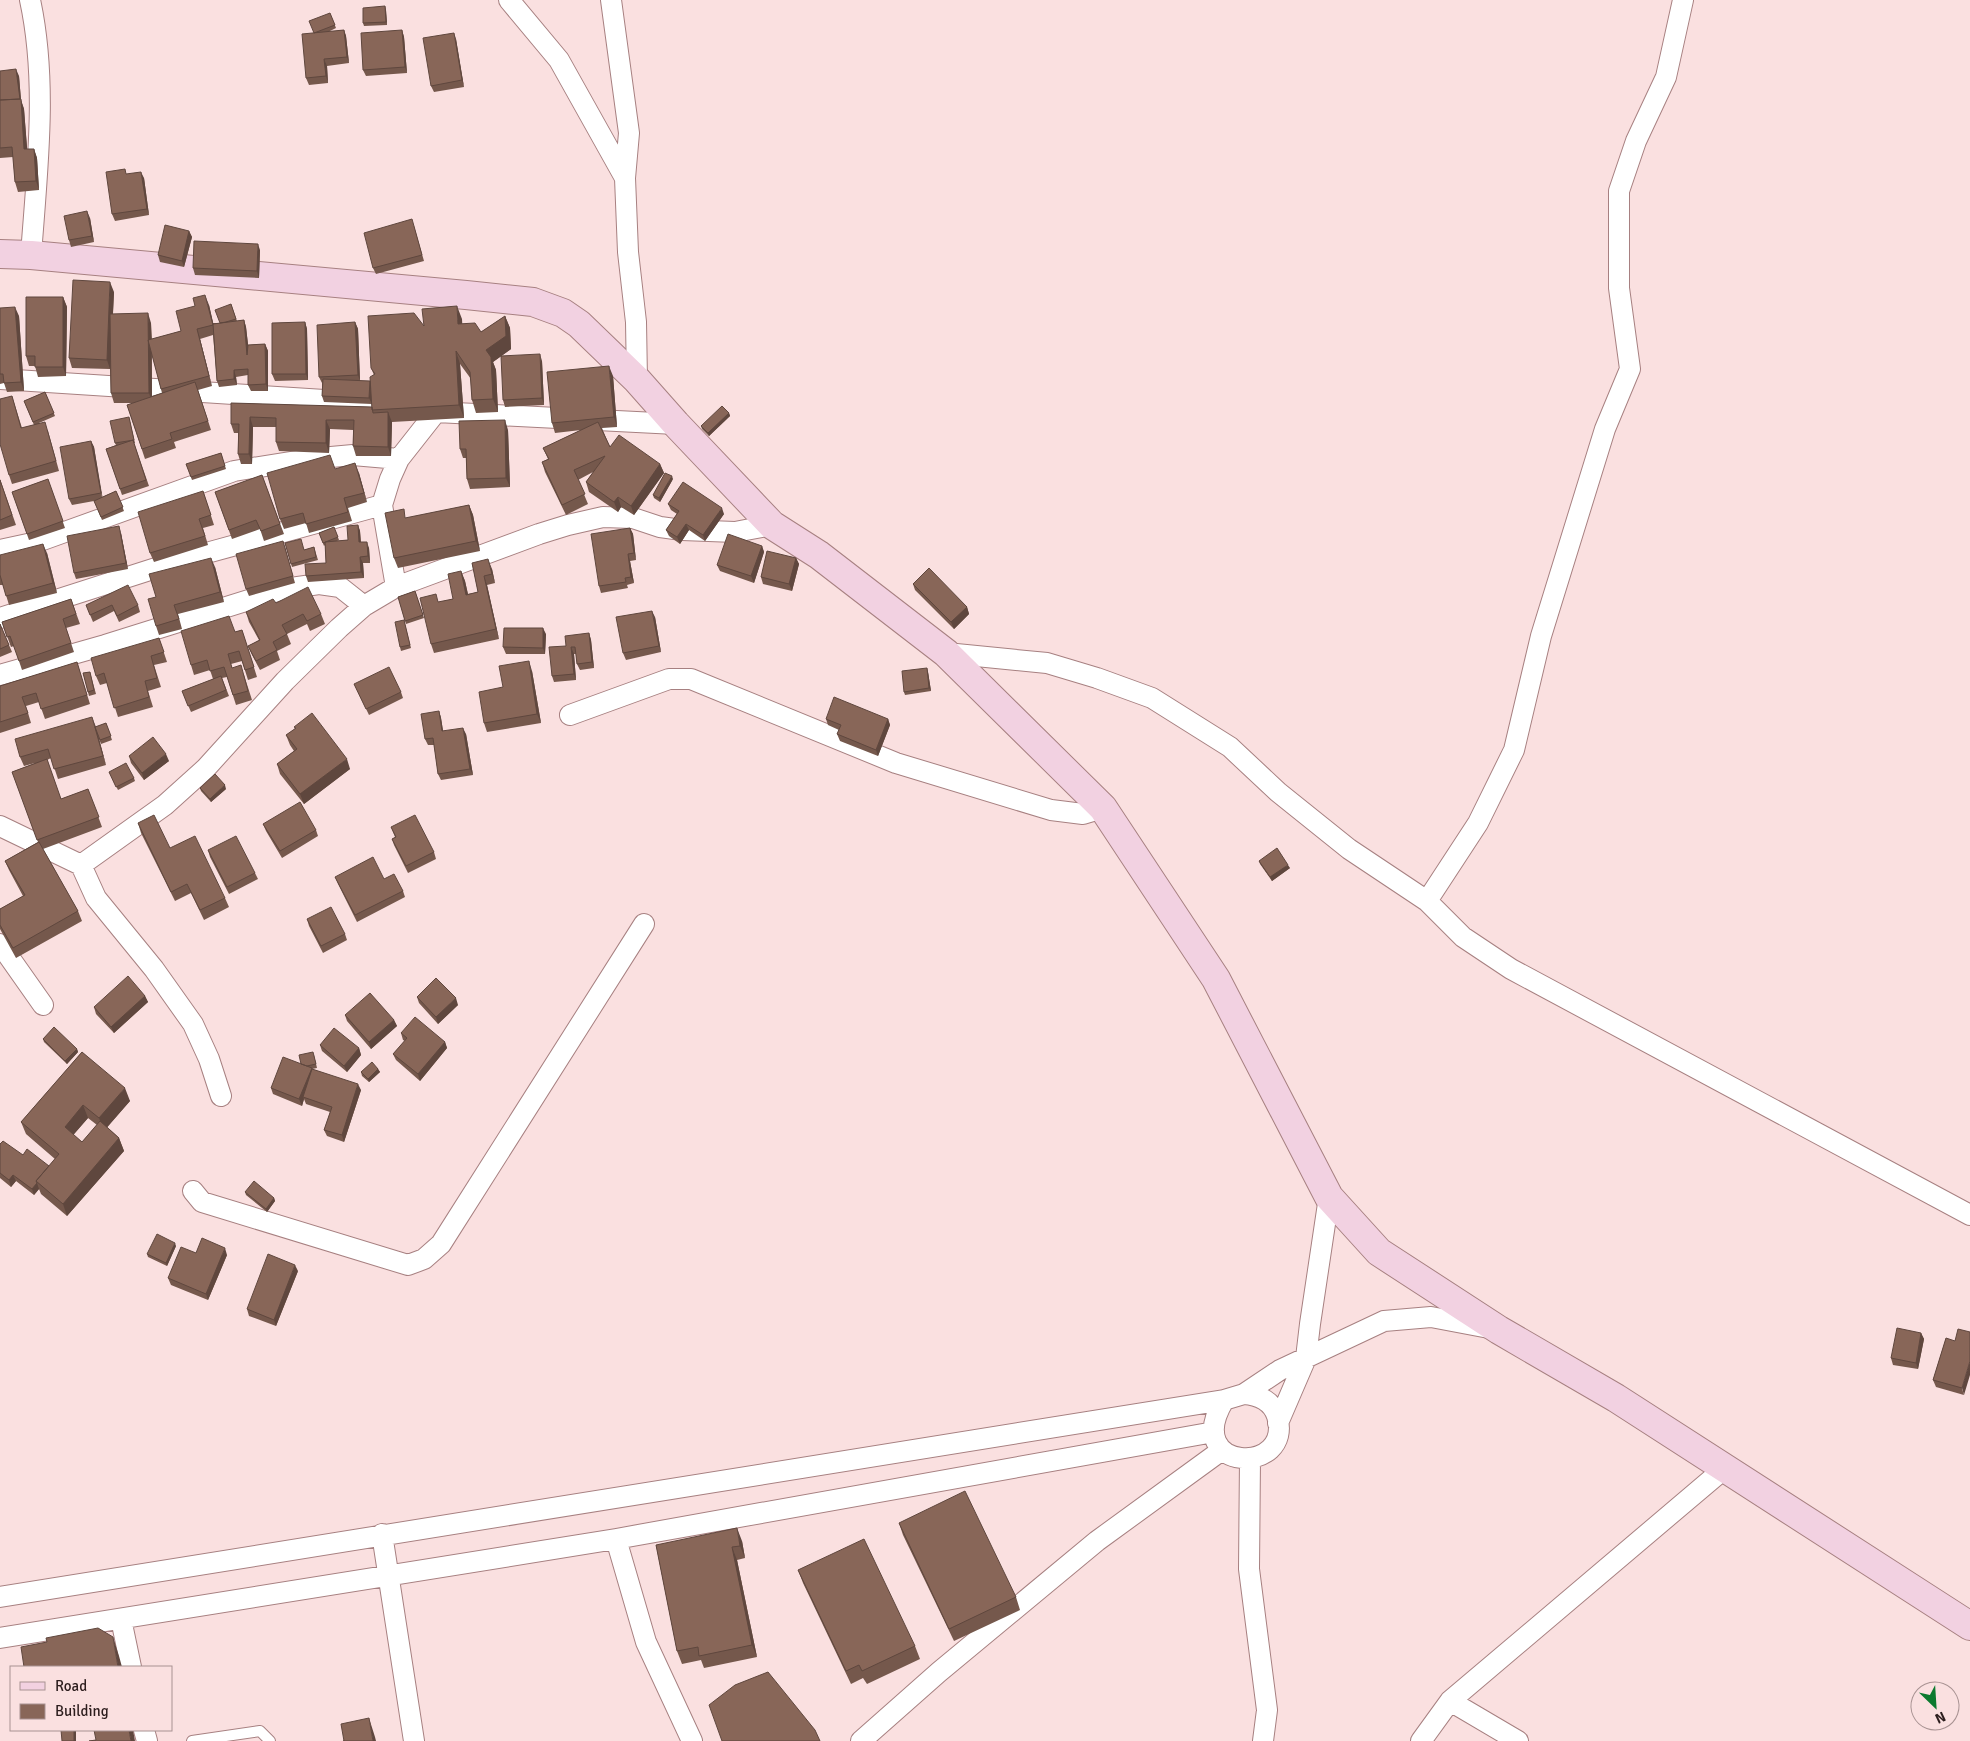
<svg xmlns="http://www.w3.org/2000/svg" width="1970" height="1741" font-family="Signika,sans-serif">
<rect width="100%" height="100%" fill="#fae0e0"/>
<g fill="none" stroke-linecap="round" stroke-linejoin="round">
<defs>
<path id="lane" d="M192,1741L260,1731L270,1741"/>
<path id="street" d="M30,0C48,83 37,171 31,255
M509,0L559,60L625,178
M611,0L629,133L625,178L628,252L636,322L637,380
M0,379L340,401L399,408
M436,412L676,424
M0,550L37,542L234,471L309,459L353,455L399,459L436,412
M396,587L539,534L568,525L603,517L633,518L660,527L682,530L735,532L772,525
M0,618L181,560L382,505
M946,653L1047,663L1097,678L1152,698L1230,747L1278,792L1349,849L1427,901L1463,937L1511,969L1970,1215
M0,675L105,645L284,589L319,584L340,587L364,606
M570,715L669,679H691L896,763L1051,810L1083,814L1103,808
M0,826L81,865L165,805L206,768L285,681L339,628L364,606L396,587L382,505L390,479L399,459
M81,865L96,898L154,969L193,1024L209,1059L221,1096
M1427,901L1478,823L1514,750L1541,636L1605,429L1630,369L1619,288V191L1636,141L1666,77L1683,0
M0,944L43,1005
M193,1191L202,1202L408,1265L424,1259L441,1244L644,924
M1244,1394C1259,1395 1272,1401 1277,1416C1295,1476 1180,1473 1224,1400L1244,1394L1280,1370L1384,1321L1431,1317L1489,1328
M1278,1423L1306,1358L1310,1324L1329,1197
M1250,1459L1249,1569L1267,1710L1263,1741
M382,1534L414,1741
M616,1539L646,1642L692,1741
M0,1597L1224,1400
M121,1619L131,1667
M0,1638L616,1539L1214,1432
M1450,1701L1518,1741
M144,1730L147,1741
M861,1741L939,1672L1097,1541L1222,1450
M1421,1741L1450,1701L1725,1468"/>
<path id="secondary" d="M0,254L31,255L466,295L533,302L563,313L579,324L637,380L676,424L772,525L819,555L946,653L1103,808L1216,979L1329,1197L1379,1252L1499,1330L1616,1398L1970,1626"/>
</defs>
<use href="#lane" stroke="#a78081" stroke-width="12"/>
<use href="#street" stroke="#a78081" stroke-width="22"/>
<use href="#secondary" stroke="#a78081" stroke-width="30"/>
<use href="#lane" stroke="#fff" stroke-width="10"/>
<use href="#street" stroke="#fff" stroke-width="20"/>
<use href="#secondary" stroke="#f2d1e1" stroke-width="28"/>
</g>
<path fill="#75584c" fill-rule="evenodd" d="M385,6L386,10L387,25L364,26L363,23Z
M330,13L336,28L328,32L344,30L346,36L349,63L327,66L328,83L309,85L306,78L314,33Z
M402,30L404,37L407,73L366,76L363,70Z
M456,39L464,87L434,92L431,86Z
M0,71L19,76L21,100L24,109L27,149H34L37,158L39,190L18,192L15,182L13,157L0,158Z
M127,174L144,178L149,215L115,221L112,214Z
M90,218L94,242L71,247L69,240Z
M414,226L424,261L376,274L373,268Z
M189,231L192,237L184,267L160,262L158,255Z
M260,250L259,278L195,275L193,268Z
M114,292L113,314L151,323L152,339L181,331L209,305L213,323H220L231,304L237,321L244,320L246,327L248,345L265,344L268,351V391H251L248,385V375L236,377L237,385L219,387L217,381L213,335L200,339L212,386L198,390L211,430L174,442L176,448L145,459L127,405L134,403H114L111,393L110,369L72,368L69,358ZM152,354L162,393L152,396Z
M63,297L67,307L66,376L38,377L35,366H29L26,356Z
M0,308L19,316L24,391L7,392L4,383L0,384Z
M505,316L510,328L511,349L493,362L496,370L498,412L476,413L472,400L471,379L460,364L464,418L392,422L391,456H356L353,446V430L330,429L329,453L279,451L276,442V427H253L252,464H241L238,454V433H234L231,424V403L372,407V404L324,402L322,396V383L319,377L355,322L358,329L360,381H370L374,375L371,368L424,326L462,319V324L481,332Z
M305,322L307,329L308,380L275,381L272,374Z
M542,361L544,405L505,407L503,400Z
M613,376L617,427L602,428L610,447L660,464L664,473L634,515L621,507L618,512L589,492L586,482L593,472L578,480L588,504L566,515L545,472L542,462L548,459L543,448L581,430L555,433L552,423Z
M45,392L55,416L39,423L48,431L59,471L12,484L9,475L12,396L22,428L34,425L24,401Z
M729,413L730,416L709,436L702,429L701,426Z
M129,417L135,443H134L149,486L122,495L106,449L116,445L115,443Z
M508,430L510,487L470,489L467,479L466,458H463L460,449Z
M91,441L94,447L102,497L116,491L124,511L102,520L94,501L72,505L69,499Z
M221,453L226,469L192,480L186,464Z
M335,469L359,473L367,502L348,508L352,521L309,533L306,523L284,529L280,519Z
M262,475L284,534L264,541L260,529L232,539L215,492Z
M0,479L16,525L0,530Z
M48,479L65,528L29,540L12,492Z
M673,479L660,502L654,498L653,495Z
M203,491L214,525L203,528L208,545L154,562L150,553Z
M668,504L724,514L705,541L689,530L680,544L669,536L666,530L677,514L671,510Z
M469,505L473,515L480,551L398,568L394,558L407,518Z
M358,525L360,531L361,542L369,548L370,563H363L364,578L308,582L306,576L326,563L325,545L324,546L319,533L334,527L339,540L337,541L348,540Z
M630,528L633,534L636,560L630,561L634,583L627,585L628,588L601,593L599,586Z
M121,533L128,569L76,579L74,573Z
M285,543L304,550L314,547L318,560L292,567Z
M762,546L764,552L754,583L720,571L717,565Z
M285,547L295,583L249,596L246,589Z
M47,553L57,593L9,605L3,585H0V555Z
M796,558L799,564L792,591L763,584L761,577Z
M472,563L492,569L495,583L487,585L499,639L434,653L431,644L439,602L453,599L461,571L465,581L468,594L478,592Z
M215,567L224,602L178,614L182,629L159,635L156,626V597Z
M913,584L967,607L969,614L954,629L915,590Z
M415,591L424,618L406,624L398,597Z
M71,599L80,624L66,628L74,652L22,670L14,646L11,647L2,622Z
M276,603L321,614L325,624L310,631L307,624L287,634L291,644L277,651L280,660L260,670L252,655L248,646L259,640L249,622L246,612Z
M86,605H138L140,612L119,622L114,611L93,622Z
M655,617L661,652L626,660L623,653Z
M404,620L411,648L401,651L400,647Z
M0,624L12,652L0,657Z
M242,630L257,677L248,680L242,661L231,664L232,668L244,675L252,700L236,705L227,677L222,678L229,696L191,712L182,691L213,679L210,670L194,675L191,665L235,632Z
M589,633L591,640L594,668L580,670L577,664L576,654H574L576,680L554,682L552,676L566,646Z
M546,634L545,654H506L503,647Z
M159,638L167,662L154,665L161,687L148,691L153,707L118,717L107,683L100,685L96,676Z
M77,662L90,704L45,719L39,702L26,706L31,723L0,733V686Z
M927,668L928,672L931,691L905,695L904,692Z
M532,671L541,723L487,732L484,723L503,687Z
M90,672L96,694L89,696L83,673Z
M354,684L401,692L403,698L369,715Z
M439,711L441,718L443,731L466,734L473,775L441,780L438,774L434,745H428L425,739Z
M826,719H888L890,725L878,756L840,741L837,734L839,730L828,725Z
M106,723L112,740L101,744L97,733L106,765L58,779L51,758L47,760L61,799L88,789L102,827L43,849L78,911L82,921L16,958L0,929V909L23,896L9,870L5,861L38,842L12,772L35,763L24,766L20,757Z
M294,727L350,769L304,804L280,774L277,764L294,751L290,745L286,735L295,729Z
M129,756L169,761L144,780L131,763Z
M109,772L134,778L135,781L118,790Z
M200,788L226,789L211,802L201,791Z
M138,823L170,848L225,898L229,907L204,920L191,893L175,901L141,833Z
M263,824L316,830L318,836L282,858L266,831Z
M391,827L434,852L436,859L408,873L394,845L392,839L395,837Z
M208,850L255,873L258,879L229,894L210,857Z
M1259,861L1290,868L1272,881L1260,864Z
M335,877L403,891L405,897L357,922L338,884Z
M307,919L345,934L347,940L323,953L309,926Z
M145,996L148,1002L114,1033L96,1014L94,1007Z
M417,997L458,1005L438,1024L419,1003Z
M345,1015L394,1020L397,1026L371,1049L347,1021Z
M401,1033L445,1042L447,1048L420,1081L396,1060L393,1054L405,1041L403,1040Z
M43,1039L77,1049L78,1052L67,1064L44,1042Z
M320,1045L359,1048L361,1055L347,1072L322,1051Z
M82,1052L130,1101L107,1127L119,1138L124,1151L67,1216L41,1194L39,1189L34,1195L16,1181L11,1187L0,1178V1144L23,1155L49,1166L55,1159L26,1134L21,1122ZM88,1118L97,1125L82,1142L73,1135Z
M314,1055L317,1068L312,1069L361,1090L344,1142L327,1136L324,1130L330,1112L306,1104L304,1099L302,1106L273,1094L271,1088L302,1064Z
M378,1069L380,1072L369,1082L362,1076L361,1072Z
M245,1192L274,1198L275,1201L267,1212L246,1195Z
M176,1246L167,1266L148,1257L147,1254Z
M196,1253L227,1255L208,1300L171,1285L168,1278Z
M298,1271L276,1326L249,1316L247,1309Z
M1921,1333L1924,1339L1918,1369L1893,1365L1891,1358Z
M1946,1338L1964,1395L1936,1387L1933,1380Z
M899,1523L1016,1597L1020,1610L954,1641L903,1535Z
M742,1541L745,1558L737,1560L757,1657L704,1668L701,1660L682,1664L677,1651L656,1545Z
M798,1570L915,1646L920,1659L867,1684L863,1678L851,1684L803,1583Z"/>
<path fill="#5f473e" d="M385,6L386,10L387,25L386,22Z
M344,30L346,36L349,63L347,57Z
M402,30L404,37L407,73L405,67Z
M454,33L456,39L464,87L462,80Z
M324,59L327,66L328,83L326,76Z
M16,69L19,76L21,100L24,109L28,159L24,149Z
M34,149L37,158L39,190L36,181Z
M141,172L144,178L149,215L147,209Z
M87,211L90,218L94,242L92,236Z
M189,231L192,237L184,267L182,261Z
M258,244L260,250L259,278L257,271Z
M110,282L114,292L110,369L107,360Z
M205,295L209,305L216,335L213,325Z
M63,297L67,307L66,376L63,367Z
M457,306L462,319L463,337L458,324Z
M15,307L19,316L24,391L21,382Z
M148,313L151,323L152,402L149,393Z
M505,316L510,328L511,349L493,362L496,370L498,412L493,399L486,350Z
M244,320L246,327L250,361L247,355Z
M305,322L307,329L308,380L306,374Z
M355,322L358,329L360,381L358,375Z
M197,329L200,339L212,386L209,376Z
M265,344L268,351V391L266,384Z
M456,351L460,364L464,418L459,405Z
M540,354L542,361L544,405L542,398Z
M609,366L613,376L617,427L614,417Z
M234,370L236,377L237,385L234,379Z
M370,381L372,387V404L369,398Z
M388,412L392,422L391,456L388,447Z
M729,413L730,416L709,436L708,433Z
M250,417L253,427L252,464L249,454Z
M326,420L330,429L329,453L326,443Z
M505,420L508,430L510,487L506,478Z
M91,441L94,447L103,500L101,493Z
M355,463L359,473L367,502L364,493Z
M660,464L664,473L634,515L631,506Z
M672,476L673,479L660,502L659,498Z
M618,497L621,507L618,512L614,502Z
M469,505L473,515L480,551L476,541Z
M722,508L724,514L705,541L703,535Z
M686,524L689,530L680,544L677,537Z
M358,525L360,531L361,548L359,542Z
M119,526L121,533L128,569L126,563Z
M630,528L633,534L636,560L634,553Z
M367,542L369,548L370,563L368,556Z
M43,544L47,553L57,593L53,583Z
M762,546L764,552L754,583L751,576Z
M628,554L630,561L634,583L631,577Z
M360,557L363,563L364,578L361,572Z
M211,558L215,567L224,602L220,592Z
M796,558L799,564L792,591L789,584Z
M488,559L492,569L495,583L492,574Z
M461,571L465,581L470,604L466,595Z
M484,576L487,585L499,639L496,629Z
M967,607L969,614L954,629L951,622Z
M652,611L655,617L661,652L659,646Z
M543,628L546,634L545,654L543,648Z
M589,633L591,640L594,668L592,662Z
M571,647L574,654L576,680L574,674Z
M529,661L532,671L541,723L537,714Z
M927,668L928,672L931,691L929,688Z
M439,711L441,718L444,737L442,731Z
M92,717L96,727L106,765L103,756Z
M888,719L890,725L878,756L876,750Z
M463,728L466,734L473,775L470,769Z
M166,754L169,761L144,780L142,773Z
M347,759L350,769L304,804L300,794Z
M225,785L226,789L211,802L210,799Z
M1288,865L1290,868L1272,881L1270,877Z
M145,996L148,1002L114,1033L111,1027Z
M456,998L458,1005L438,1024L436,1017Z
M394,1020L397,1026L371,1049L369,1042Z
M445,1042L447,1048L420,1081L418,1074Z
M359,1048L361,1055L347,1072L344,1066Z
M77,1049L78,1052L67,1064L65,1061Z
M312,1068L314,1074L303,1097L304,1099L302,1106L299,1099Z
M378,1069L380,1072L369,1082L368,1079Z
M358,1084L361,1090L344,1142L342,1135Z
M125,1088L130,1101L104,1131L99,1118Z
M83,1105L88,1118L69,1140L65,1127Z
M119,1138L124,1151L67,1216L63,1204Z
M13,1175L16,1181L11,1187L9,1180Z
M37,1183L39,1189L34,1195L32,1189Z
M274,1198L275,1201L267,1212L266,1209Z
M175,1243L176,1246L167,1266L166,1263Z
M225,1248L227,1255L208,1300L206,1294Z
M295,1265L298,1271L276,1326L274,1320Z
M1921,1333L1924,1339L1918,1369L1916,1363Z
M1970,1361V1375L1964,1395L1962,1388Z
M737,1528L742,1541L745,1558L740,1546Z
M732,1547L737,1560L757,1657L752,1645Z
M113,1637L119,1656L122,1667H118Z
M369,1718L375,1737L376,1741H373Z
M74,1730H76V1741H74Z
M129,1730H133L135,1741H131Z"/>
<path fill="#886658" stroke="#5f473e" d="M385,6L386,22L363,23V8Z
M330,13L335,25L314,33L309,21Z
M344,30L347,57L324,59L326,76L306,78L302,34Z
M402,30L405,67L363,70L361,33Z
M454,33L462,80L431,86L423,38Z
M16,69L20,99L0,100V71Z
M21,99L24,149H34L36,181L15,182L12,147L0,148V100Z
M125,169L126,174L141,172L147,209L112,214L106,172Z
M87,211L92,236L69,240L64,216Z
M412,219L422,255L373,268L364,233Z
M165,225L189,231L182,261L158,255Z
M194,241L258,244L257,271L193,268Z
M73,280L110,282L107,360L69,358Z
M205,295L213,325L197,329L209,376L161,389L148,340L181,331L176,311L195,306L193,298Z
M26,297H63V367H35V356H26Z
M231,304L236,319L226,322L220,323L215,310Z
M457,306L458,324L475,323L481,332L505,316L506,336L486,350L491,357L493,399L472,400L470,372L456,351L459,405L372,410L370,377L375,374L371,368L368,316L414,313L424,326L422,309Z
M15,307L21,382L4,383L3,374H0V308Z
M148,313L149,393H111L110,314Z
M244,320L247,355L248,345L265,344L266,384L248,385V369L234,370V379L217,381L213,324Z
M305,322L306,374H272V323Z
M355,322L358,375L319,377L317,325Z
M540,354L542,398L503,400L501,356Z
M609,366L614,417L552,423L547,372Z
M323,379L370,381L369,398L322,396Z
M195,382L208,421L170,433L172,439L142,449L127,405Z
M45,392L54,413L33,422L24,401Z
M12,396L21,428L45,422L56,461L9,475L0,444V399Z
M231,403L372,407L373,413L388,412V447L353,446L354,420H326V443L276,442V418L250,417L249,454H238L239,424H231Z
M722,406L729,413L708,433L701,426Z
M129,417L134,440L115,443L110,421Z
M505,420L506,478L467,479L466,449H460L459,421Z
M598,422L610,447L619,435L660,464L631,506L618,497L614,502L586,482L605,456L574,470L585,494L562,505L542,462L549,459L543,448Z
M133,440L146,480L120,489L106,449Z
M91,441L101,493L69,499L60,447Z
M221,453L225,466L191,477L186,464Z
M330,455L335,469L355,463L364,493L344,498L348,512L306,524L303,513L280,519L267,473Z
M665,473L672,476L659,498L653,495Z
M262,475L280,524L261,531L256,520L229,530L215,492Z
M48,479L63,521L27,534L12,492Z
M0,480L12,515L0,520Z
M683,482L722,508L703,535L686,524L677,537L666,530L679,511L668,504Z
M116,491L123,507L101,517L94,501Z
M203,491L211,515L199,519L205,536L150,553L138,512Z
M469,505L476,541L394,558L385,513L404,509L405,518Z
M358,525L359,542H367L368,556L360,557L361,572L306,576L305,564L326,563L325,542L348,540L347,526Z
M119,526L126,563L74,573L67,536Z
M334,527L338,537L323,543L319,533Z
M630,528L634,553L628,554L631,577L625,578L626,582L599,586L591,534Z
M728,534L762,546L751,576L717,565Z
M301,539L304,550L314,547L316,557L291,564L285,543Z
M283,541L293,576L246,589L236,554Z
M43,544L53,583L6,596L0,575V555Z
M767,551L796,558L789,584L761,577Z
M211,558L220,592L174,605L179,619L156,626L148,599L156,597L149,574Z
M488,559L492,574L484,576L496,629L431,644L420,598L436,594L438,602L453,599L448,574L461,571L466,595L478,592L472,563Z
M929,568L967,607L951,622L913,584Z
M128,585L138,605L117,616L112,605L90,615L86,605Z
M308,587L321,614L307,621L303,614L282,625L287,634L273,642L277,650L256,661L248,646L260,640L246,612L273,599L276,603Z
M415,591L423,615L405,621L398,597Z
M71,599L76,614L63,619L71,643L19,661L10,636L7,637L2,622Z
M652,611L659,646L623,653L616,617Z
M229,616L235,632L242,630L254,667L245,670L239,651L228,654L232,668L241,665L248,691L233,695L224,667L210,671L207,660L191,665L181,631Z
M404,620L410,645L400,647L395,622Z
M0,624L9,645L0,649Z
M504,628H543V648L503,647Z
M589,633L592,662L577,664L575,647H571L574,674L552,676L549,647L566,646L565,636Z
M159,638L164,652L151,656L157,678L145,681L149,697L114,708L104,673L96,676L91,658Z
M529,661L537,714L484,723L479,692L503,687L499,666Z
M77,662L87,695L41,709L36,693L22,697L28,713L0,722V686Z
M389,667L401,692L366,709L354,684Z
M927,668L929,688L904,692L902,671Z
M90,672L94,690L88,692L83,673Z
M221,676L226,690L188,706L182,691Z
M834,697L888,719L876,750L837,734L841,725L826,719Z
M439,711L442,731L463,728L470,769L438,774L433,738L425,739L421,714Z
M312,713L347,759L300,794L277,764L297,749L286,735L296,728L294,727Z
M92,717L103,756L54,769L48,749L20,757L15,739Z
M106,723L111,736L100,740L95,727Z
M153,737L166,754L142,773L129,756Z
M47,759L61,799L88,789L99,817L37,840L12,772Z
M126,763L134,778L116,787L109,772Z
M215,774L225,785L210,799L200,788Z
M300,802L316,830L280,851L263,824Z
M154,815L170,848L195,836L225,898L200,910L187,884L171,892L138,823Z
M415,815L434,852L406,866L392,839L396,837L391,827Z
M236,836L255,873L227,887L208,850Z
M39,842L78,911L13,948L0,925V909L25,895L5,861Z
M1277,848L1288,865L1270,877L1259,861Z
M373,857L384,879L394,874L403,891L355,915L335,877Z
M331,907L345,934L321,946L307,919Z
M128,976L145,996L111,1027L94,1007Z
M436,978L456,998L436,1017L417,997Z
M370,993L394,1020L369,1042L345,1015Z
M415,1017L445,1042L418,1074L393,1054L407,1038L401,1033Z
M54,1027L77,1049L65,1061L43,1039Z
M334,1028L359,1048L344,1066L320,1045Z
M82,1052L125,1088L99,1118L83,1105L65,1127L82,1142L100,1121L119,1138L63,1204L36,1181L59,1154L21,1122Z
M313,1052L316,1064L307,1066L301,1064L299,1055Z
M283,1057L312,1068L299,1099L271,1088Z
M372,1062L378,1069L368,1079L361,1072Z
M312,1069L358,1084L342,1135L324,1130L332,1107L303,1097Z
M3,1141L23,1155L27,1149L49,1166L36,1181L37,1183L32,1189L13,1175L9,1180L0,1173V1144Z
M254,1181L274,1198L266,1209L245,1192Z
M157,1234L175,1243L166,1263L147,1254Z
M202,1238L225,1248L206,1294L168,1278L181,1247L196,1253Z
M268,1254L295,1265L274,1320L247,1309Z
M1897,1328L1921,1333L1916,1363L1891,1358Z
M1958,1329L1970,1332V1361L1962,1388L1933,1380L1946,1338L1955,1341Z
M965,1491L1016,1597L949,1629L899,1523Z
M737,1528L740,1546L732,1547L752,1645L699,1656L698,1647L677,1651L656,1545Z
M864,1539L915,1646L862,1671L859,1665L846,1671L798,1570Z
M98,1628L113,1637L118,1667H24L21,1647L47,1642L46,1638Z
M768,1672L815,1730L820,1741H722L709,1705L735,1685Z
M369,1718L373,1741H343H344L341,1724Z
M61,1730H74V1741H62Z
M94,1730H129L131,1741H89L96,1740Z"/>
<rect x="10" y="1666" width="162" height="65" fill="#fae0e0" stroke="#a89292"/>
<rect x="20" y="1682" width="25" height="8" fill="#f2d1e1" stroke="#a89292"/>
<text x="55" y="1691" font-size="15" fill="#2c1d1d">Road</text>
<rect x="20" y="1704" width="25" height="15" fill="#886658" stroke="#a89292"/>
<text x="55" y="1716" font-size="15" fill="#2c1d1d">Building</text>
<g transform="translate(1935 1706) rotate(155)"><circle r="24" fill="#fae0e0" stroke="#a89292"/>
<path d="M0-4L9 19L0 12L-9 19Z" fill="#0c7a2f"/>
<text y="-8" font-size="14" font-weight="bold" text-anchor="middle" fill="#2c1d1d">N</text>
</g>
</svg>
